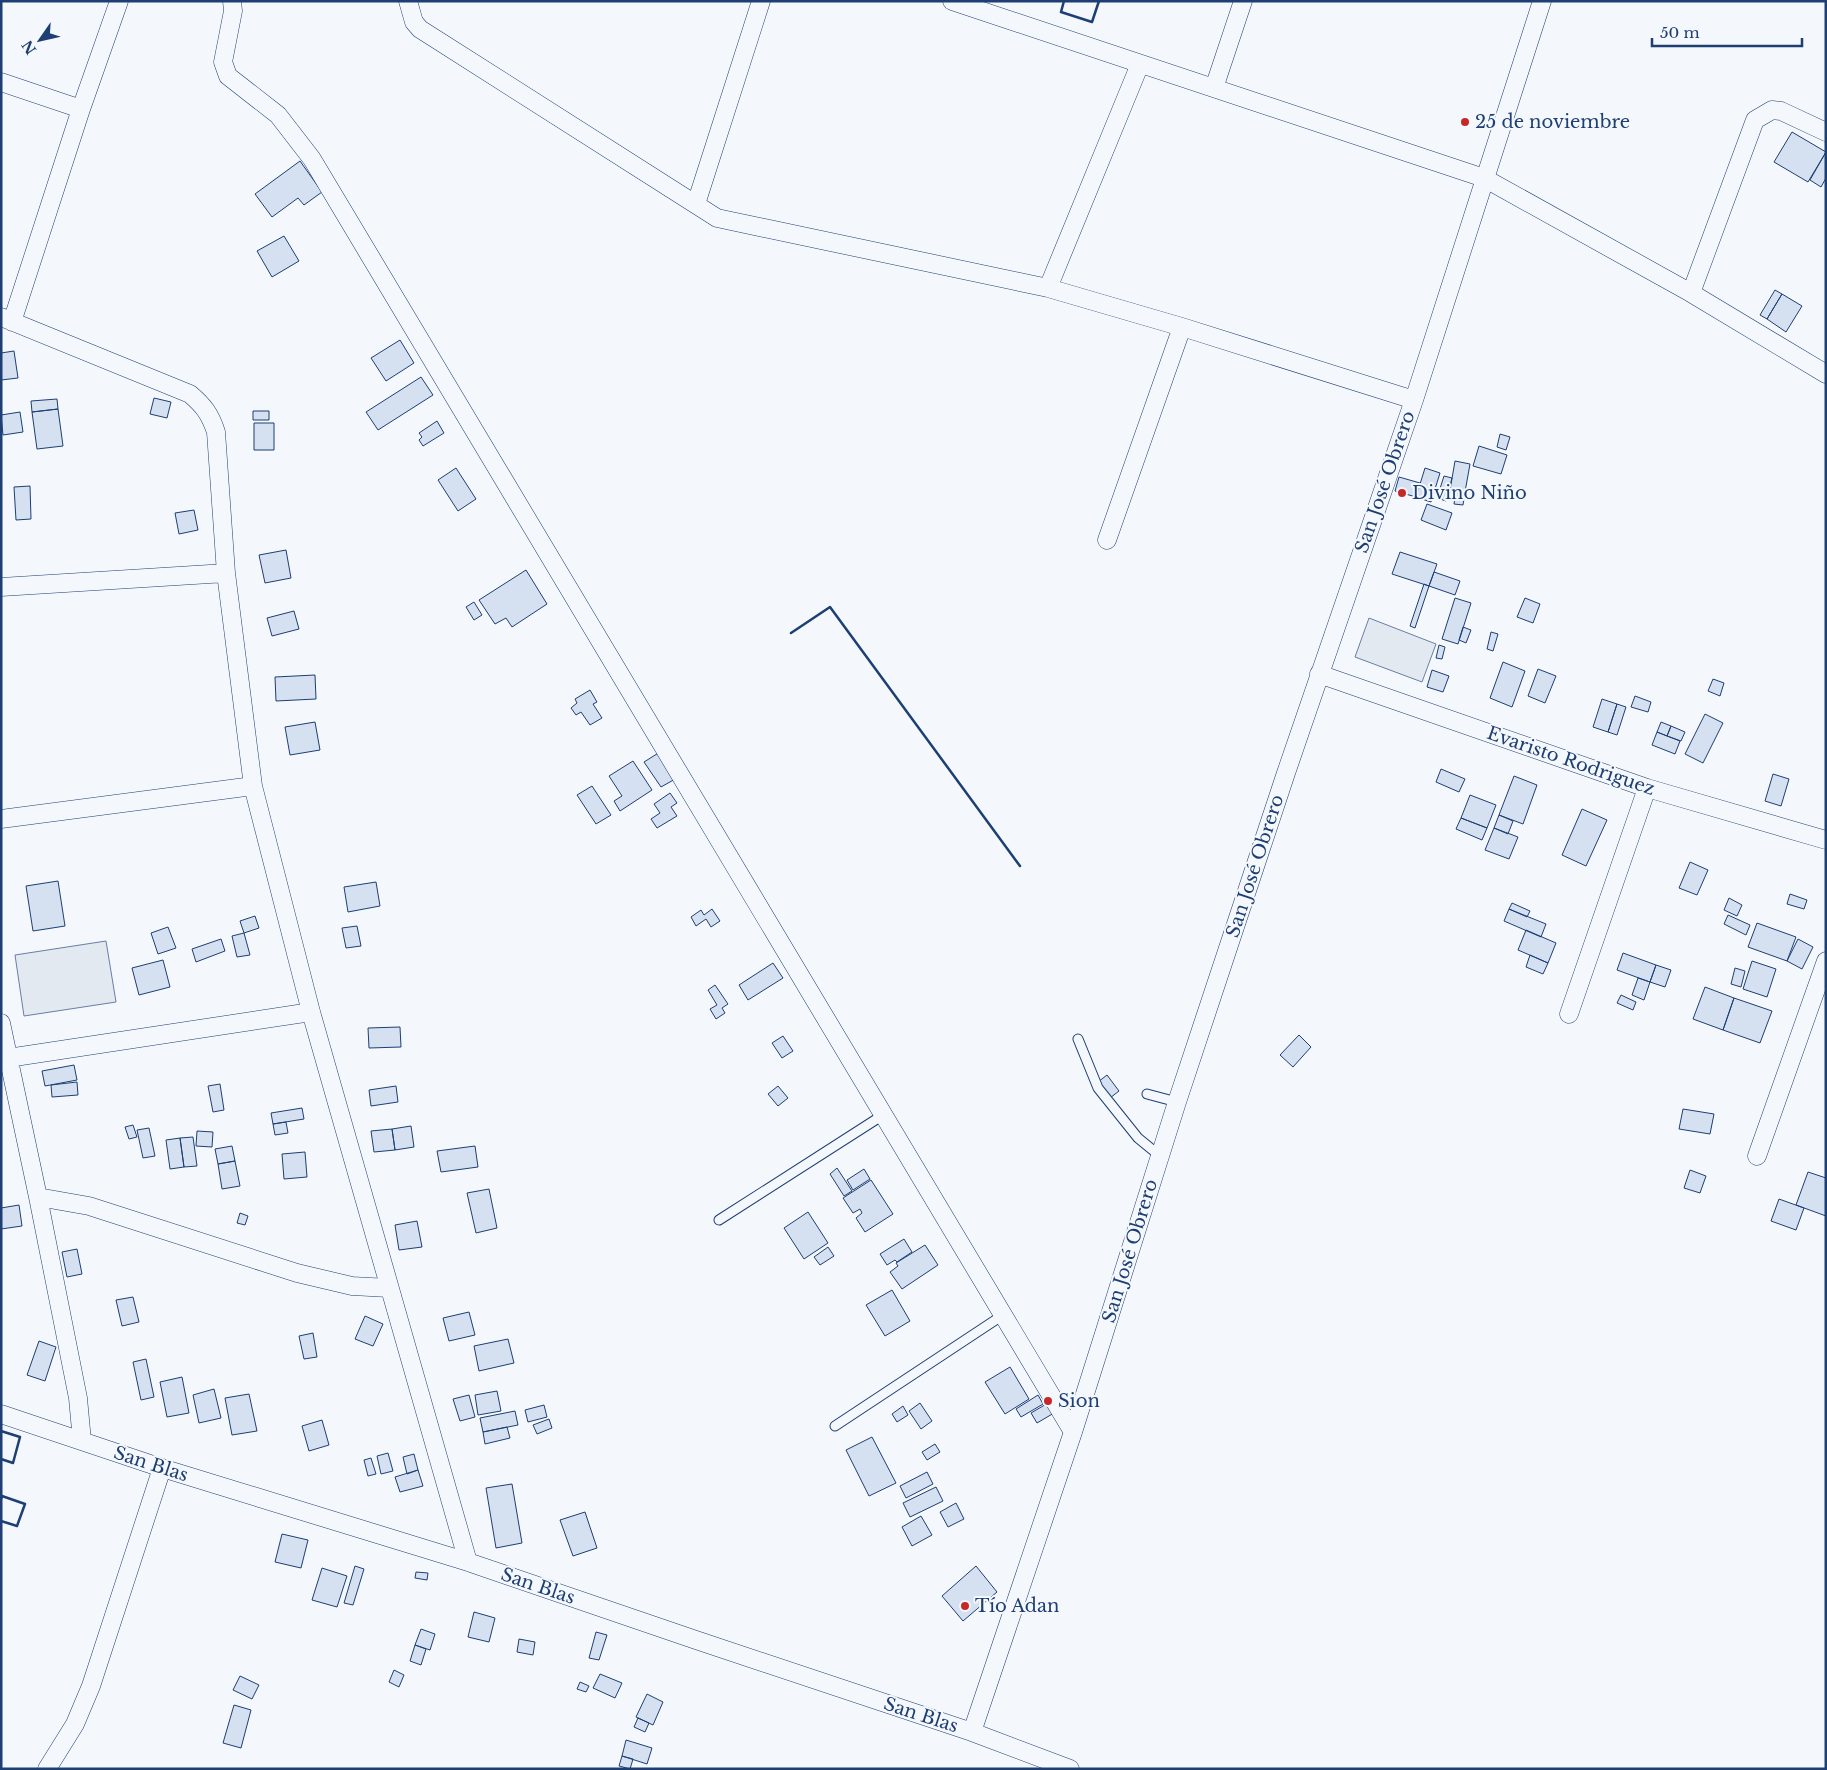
<svg xmlns="http://www.w3.org/2000/svg" width="1827" height="1770" font-family="'Libre Baskerville',serif">
<rect width="100%" height="100%" fill="#f4f7fb"/>
<path fill="#e3e9f0" stroke="#687fa3" d="M1369,618L1436,644L1422,682L1355,657Z
M106,941L116,1002L24,1016L15,955Z"/>
<path fill="#d5e0f0" stroke="#1d3f73" d="M1792,132L1826,152L1808,182L1774,162Z
M1826,152V178L1821,187L1810,180Z
M300,161L322,192L304,205L298,198L272,217L255,194Z
M284,236L299,261L272,277L257,251Z
M1775,290L1782,294L1767,319L1760,315Z
M1782,294L1802,306L1786,332L1767,319Z
M400,340L414,363L386,381L371,358Z
M14,351L18,378L1,380V353Z
M421,377L433,395L378,430L366,412Z
M154,398L171,402L167,418L150,414Z
M57,399L58,409L32,412L31,401Z
M58,409L63,446L37,449L32,412Z
M253,411H269V420H253Z
M20,412L23,432L3,435L1,415Z
M437,421L444,433L423,446L419,440L422,437L419,433Z
M254,423H274V450H254Z
M1500,434L1510,437L1506,450L1497,447Z
M1479,446L1507,455L1501,474L1473,466Z
M1455,461L1470,464L1465,492L1450,490Z
M456,468L476,499L458,511L438,480Z
M1425,468L1440,473L1431,502L1416,497Z
M1444,476L1452,478L1446,501L1437,498Z
M1399,477L1420,483L1416,497L1395,491Z
M30,486L31,519L16,520L14,487Z
M1456,491L1465,492L1463,505L1454,504Z
M1427,504L1452,513L1446,530L1421,520Z
M194,510L198,530L179,534L175,513Z
M286,550L291,578L265,583L259,555Z
M1400,552L1437,564L1429,586L1392,574Z
M526,570L547,604L512,627L506,618L495,624L479,600Z
M1434,572L1460,581L1455,595L1429,586Z
M1424,584L1429,586L1415,628L1410,626Z
M1455,598L1471,603L1458,644L1442,639Z
M1525,598L1540,604L1533,623L1517,617Z
M474,602L482,615L474,620L466,607Z
M294,611L299,629L272,636L267,618Z
M1463,627L1471,630L1466,643L1459,640Z
M1491,632L1498,634L1493,651L1487,649Z
M1439,645L1445,647L1442,659L1436,658Z
M1503,662L1525,671L1512,707L1490,698Z
M1538,669L1556,676L1545,703L1528,696Z
M1432,670L1449,676L1443,692L1427,687Z
M315,675L316,699L276,701L275,677Z
M1713,679L1724,683L1720,696L1708,691Z
M590,690L597,702L593,704L602,718L590,725L581,712L576,715L571,708L577,703L575,699Z
M1635,696L1651,702L1648,712L1631,707Z
M1602,699L1617,704L1608,732L1593,727Z
M1617,704L1626,707L1617,735L1608,732Z
M1705,714L1723,723L1703,763L1685,754Z
M315,722L320,750L290,755L285,727Z
M1661,722L1671,726L1667,736L1657,732Z
M1671,726L1685,732L1681,741L1667,736Z
M1657,732L1680,741L1675,754L1652,745Z
M660,752L677,778L661,787L644,762Z
M633,761L652,790L620,811L614,801L622,796L609,776Z
M1441,769L1465,779L1459,792L1436,782Z
M1773,774L1789,779L1781,806L1765,801Z
M1514,776L1537,785L1523,824L1499,815Z
M592,786L611,815L596,824L577,795Z
M670,793L677,803L671,807L677,816L657,828L651,819L660,813L654,804Z
M1470,795L1496,805L1487,828L1461,818Z
M1582,809L1607,820L1586,866L1562,855Z
M1499,815L1513,821L1508,834L1494,828Z
M1461,818L1487,828L1482,840L1456,829Z
M1494,828L1518,837L1509,859L1485,850Z
M1690,862L1708,870L1697,895L1679,888Z
M58,881L65,926L33,931L26,886Z
M376,882L380,906L348,912L344,887Z
M1790,894L1807,900L1804,909L1787,904Z
M1729,898L1742,905L1737,916L1724,910Z
M1512,903L1530,911L1527,917L1509,909Z
M712,909L720,921L711,927L706,919L696,926L691,917L701,910L704,915Z
M1509,909L1546,924L1541,937L1504,921Z
M1728,915L1750,925L1746,935L1724,924Z
M255,916L259,928L244,933L240,921Z
M1757,923L1796,937L1787,961L1748,947Z
M357,926L361,946L346,948L342,928Z
M168,927L176,948L158,954L151,933Z
M1526,930L1556,943L1548,963L1518,950Z
M244,933L250,955L237,957L232,936Z
M221,939L225,951L196,962L192,949Z
M1798,939L1813,947L1802,969L1787,961Z
M1623,953L1656,965L1650,982L1617,970Z
M1530,955L1548,963L1543,974L1526,967Z
M163,960L170,987L139,995L132,968Z
M1752,961L1776,969L1767,997L1743,989Z
M773,963L783,978L748,1000L739,985Z
M1656,965L1671,970L1665,987L1650,982Z
M1735,968L1745,971L1741,987L1731,984Z
M1638,978L1650,982L1644,1000L1632,995Z
M715,985L728,1004L722,1008L725,1013L716,1019L710,1009L717,1005L708,990Z
M1705,987L1734,998L1723,1030L1693,1019Z
M1621,995L1636,1002L1633,1010L1617,1003Z
M1734,998L1772,1011L1760,1043L1723,1030Z
M400,1027L401,1047L369,1048L368,1028Z
M1299,1035L1311,1047L1293,1067L1280,1055Z
M783,1036L793,1051L782,1058L772,1043Z
M74,1065L77,1080L45,1086L42,1071Z
M1107,1075L1119,1091L1110,1098L1098,1082Z
M77,1082L78,1095L52,1097L51,1085Z
M220,1084L224,1110L213,1112L208,1086Z
M396,1086L398,1102L371,1106L369,1090Z
M778,1086L788,1098L778,1106L768,1094Z
M302,1108L304,1119L273,1124L271,1113Z
M1683,1109L1714,1114L1710,1134L1679,1129Z
M286,1122L288,1133L275,1135L273,1124Z
M133,1125L137,1137L129,1139L125,1127Z
M411,1126L414,1147L395,1150L392,1129Z
M149,1128L155,1156L143,1158L137,1130Z
M392,1129L395,1150L374,1152L371,1131Z
M197,1131L213,1132L212,1147L196,1146Z
M193,1137L197,1166L184,1167L180,1138Z
M180,1138L184,1167L170,1169L166,1140Z
M232,1146L235,1161L218,1164L215,1149Z
M475,1146L478,1167L441,1172L437,1151Z
M305,1152L307,1177L284,1179L282,1154Z
M235,1161L240,1186L222,1189L218,1164Z
M837,1168L852,1191L844,1196L830,1174Z
M864,1169L870,1179L853,1190L847,1180Z
M1690,1170L1706,1176L1700,1193L1684,1188Z
M1808,1172L1826,1178V1216L1796,1205Z
M871,1180L893,1214L865,1232L856,1218L862,1213L860,1209L853,1213L843,1198Z
M489,1189L497,1228L476,1233L467,1193Z
M1779,1199L1804,1208L1796,1230L1771,1221Z
M19,1205L22,1226L1,1229V1208Z
M808,1212L828,1243L804,1259L784,1228Z
M240,1213L248,1216L245,1225L237,1223Z
M417,1221L422,1247L399,1250L395,1225Z
M904,1239L912,1252L897,1262L895,1260L887,1265L880,1254Z
M925,1245L938,1265L902,1289L890,1272L898,1266L896,1263Z
M828,1247L834,1256L820,1265L814,1257Z
M77,1249L82,1274L67,1277L62,1252Z
M892,1290L910,1321L885,1336L866,1305Z
M133,1297L139,1322L122,1326L116,1300Z
M469,1312L475,1335L449,1341L443,1318Z
M365,1316L383,1324L373,1346L355,1339Z
M313,1333L317,1357L304,1359L299,1336Z
M508,1339L514,1363L479,1371L474,1346Z
M39,1341L56,1347L45,1381L27,1375Z
M146,1359L154,1397L141,1400L133,1362Z
M1010,1367L1029,1399L1005,1414L985,1382Z
M182,1377L189,1413L167,1417L160,1382Z
M214,1389L221,1418L199,1423L193,1395Z
M497,1391L501,1411L478,1415L475,1395Z
M249,1394L257,1431L232,1435L225,1398Z
M469,1395L475,1417L460,1421L453,1399Z
M1038,1395L1043,1404L1021,1417L1016,1409Z
M920,1403L932,1421L921,1429L909,1411Z
M1048,1403L1054,1413L1037,1423L1031,1413Z
M544,1405L547,1417L528,1422L525,1410Z
M903,1406L908,1415L897,1422L892,1414Z
M515,1411L518,1425L483,1432L480,1418Z
M549,1419L552,1428L537,1434L533,1425Z
M322,1420L329,1445L309,1451L302,1426Z
M507,1427L510,1438L485,1444L483,1432Z
M872,1437L896,1483L869,1496L846,1450Z
M935,1444L940,1452L927,1460L922,1452Z
M388,1453L393,1471L381,1474L377,1456Z
M414,1454L418,1470L407,1474L403,1457Z
M371,1458L376,1474L368,1476L364,1460Z
M418,1470L423,1486L400,1492L395,1477Z
M927,1472L933,1484L906,1498L900,1486Z
M512,1484L522,1543L496,1548L486,1488Z
M936,1487L943,1501L910,1517L903,1503Z
M956,1503L964,1519L948,1527L940,1512Z
M585,1512L597,1548L573,1556L560,1520Z
M921,1516L932,1535L912,1546L902,1527Z
M282,1534L308,1540L301,1568L275,1562Z
M355,1566L364,1569L353,1605L344,1603Z
M976,1566L997,1592L963,1621L942,1596Z
M322,1568L347,1576L337,1607L312,1600Z
M416,1572L428,1573L427,1580L415,1578Z
M474,1612L495,1618L489,1642L468,1637Z
M421,1629L435,1634L430,1650L415,1645Z
M596,1632L607,1635L599,1660L589,1658Z
M519,1639L535,1642L533,1655L517,1652Z
M415,1645L426,1649L421,1665L410,1661Z
M394,1670L404,1675L399,1687L389,1682Z
M600,1674L622,1683L615,1698L593,1688Z
M240,1676L259,1685L252,1699L233,1690Z
M580,1682L589,1686L586,1692L577,1689Z
M647,1694L663,1702L653,1725L636,1717Z
M234,1705L251,1710L241,1748L223,1743Z
M638,1718L649,1723L645,1732L634,1727Z
M626,1740L652,1748L647,1764L622,1756Z
M622,1756L633,1759L630,1769L619,1766Z"/>
<g fill="none" stroke-linecap="round" stroke-linejoin="round">
<defs>
<path id="service" d="M1078,1039L1098,1088L1138,1138L1160,1156
M1147,1094L1177,1102
M719,1220L883,1115
M835,1426L1003,1315"/>
<path id="minor" d="M232,1L233,11L223,62L228,76L278,115L312,159L1073,1432
M408,1L414,22L420,29L717,218L1048,288L1182,327L1414,400
M952,1L1484,178L1691,293L1826,374
M1,82L81,109
M1214,88L1243,1
M696,204L761,1
M1048,288L1140,64
M1691,293L1755,120L1772,110L1781,111L1826,132
M1,317L190,394C204,406 210,414 216,432L226,573L253,786L311,1012L468,1562
M12,322L81,109L119,1
M1107,540L1182,327
M1,587L226,573
M1319,674L1647,788L1826,840
M1,819L253,786
M1569,1014L1647,788
M1,1023L38,1197L78,1398L82,1441
M8,1058L311,1012
M1757,1156L1826,961
M38,1197L89,1206L297,1273L352,1286L389,1288
M1,1414L162,1468L468,1562L696,1640L972,1732L1070,1769
M972,1732L1073,1432L1177,1102L1286,773L1414,400L1542,1
M47,1769L75,1724L91,1686L162,1468"/>
</defs>
<use href="#service" stroke="#1d3f73" stroke-width="11"/>
<use href="#minor" stroke="#1d3f73" stroke-width="19"/>
<use href="#service" stroke="#f4f7fb" stroke-width="9"/>
<use href="#minor" stroke="#f4f7fb" stroke-width="18"/>
<path stroke="#1d3f73" stroke-width="2.5" d="M1064,1L1061,12L1092,22L1099,1
M791,633L830,607L1020,866
M1,1431L20,1437L13,1463L1,1459
M1,1499L2,1496L25,1504L17,1526L1,1521"/>
</g>
<g fill="#c62828" stroke="#f4f7fb" stroke-width="2">
<circle cx="1465" cy="122" r="5"/>
<circle cx="1402" cy="493" r="5"/>
<circle cx="1048" cy="1401" r="5"/>
<circle cx="965" cy="1606" r="5"/>
</g>
<g text-anchor="middle" dominant-baseline="central" stroke-width="4" stroke-linejoin="round" paint-order="stroke">
<g font-size="18" fill="#1d3f73" stroke="#f4f7fb" text-anchor="start">
<text x="1475" y="122">25 de noviembre</text>
<text x="1412" y="493">Divino Niño</text>
<text x="1058" y="1401">Sion</text>
<text x="975" y="1606">Tío Adan</text>
</g>
<g font-size="18" fill="#1d3f73" stroke="#f4f7fb">
<text transform="translate(1385 482) rotate(-71)">San José Obrero</text>
<text transform="translate(1571 761) rotate(19)">Evaristo Rodriguez</text>
<text transform="translate(1255 866) rotate(-72)">San José Obrero</text>
<text transform="translate(1130 1251) rotate(-73)">San José Obrero</text>
<text transform="translate(151 1464) rotate(18)">San Blas</text>
<text transform="translate(538 1586) rotate(19)">San Blas</text>
<text transform="translate(921 1715) rotate(18)">San Blas</text>
</g>
</g>
<rect width="1827" height="1770" fill="none" stroke="#1d3f73" stroke-width="5"/>
<g transform="translate(40 40) rotate(236)" stroke="#f4f7fb" stroke-width="4" paint-order="stroke">
<path d="M0-4L9 19L0 12L-9 19Z" fill="#1d3f73"/>
<text y="-8" font-size="14" font-weight="bold" text-anchor="middle" fill="#1d3f73">N</text>
</g>
<path d="M1652 38v8h150v-8" fill="none" stroke="#1d3f73" stroke-width="2.5"/>
<text x="1660" y="38" font-size="15" fill="#1d3f73" stroke="#f4f7fb" stroke-width="4" paint-order="stroke">50 m</text>
</svg>
